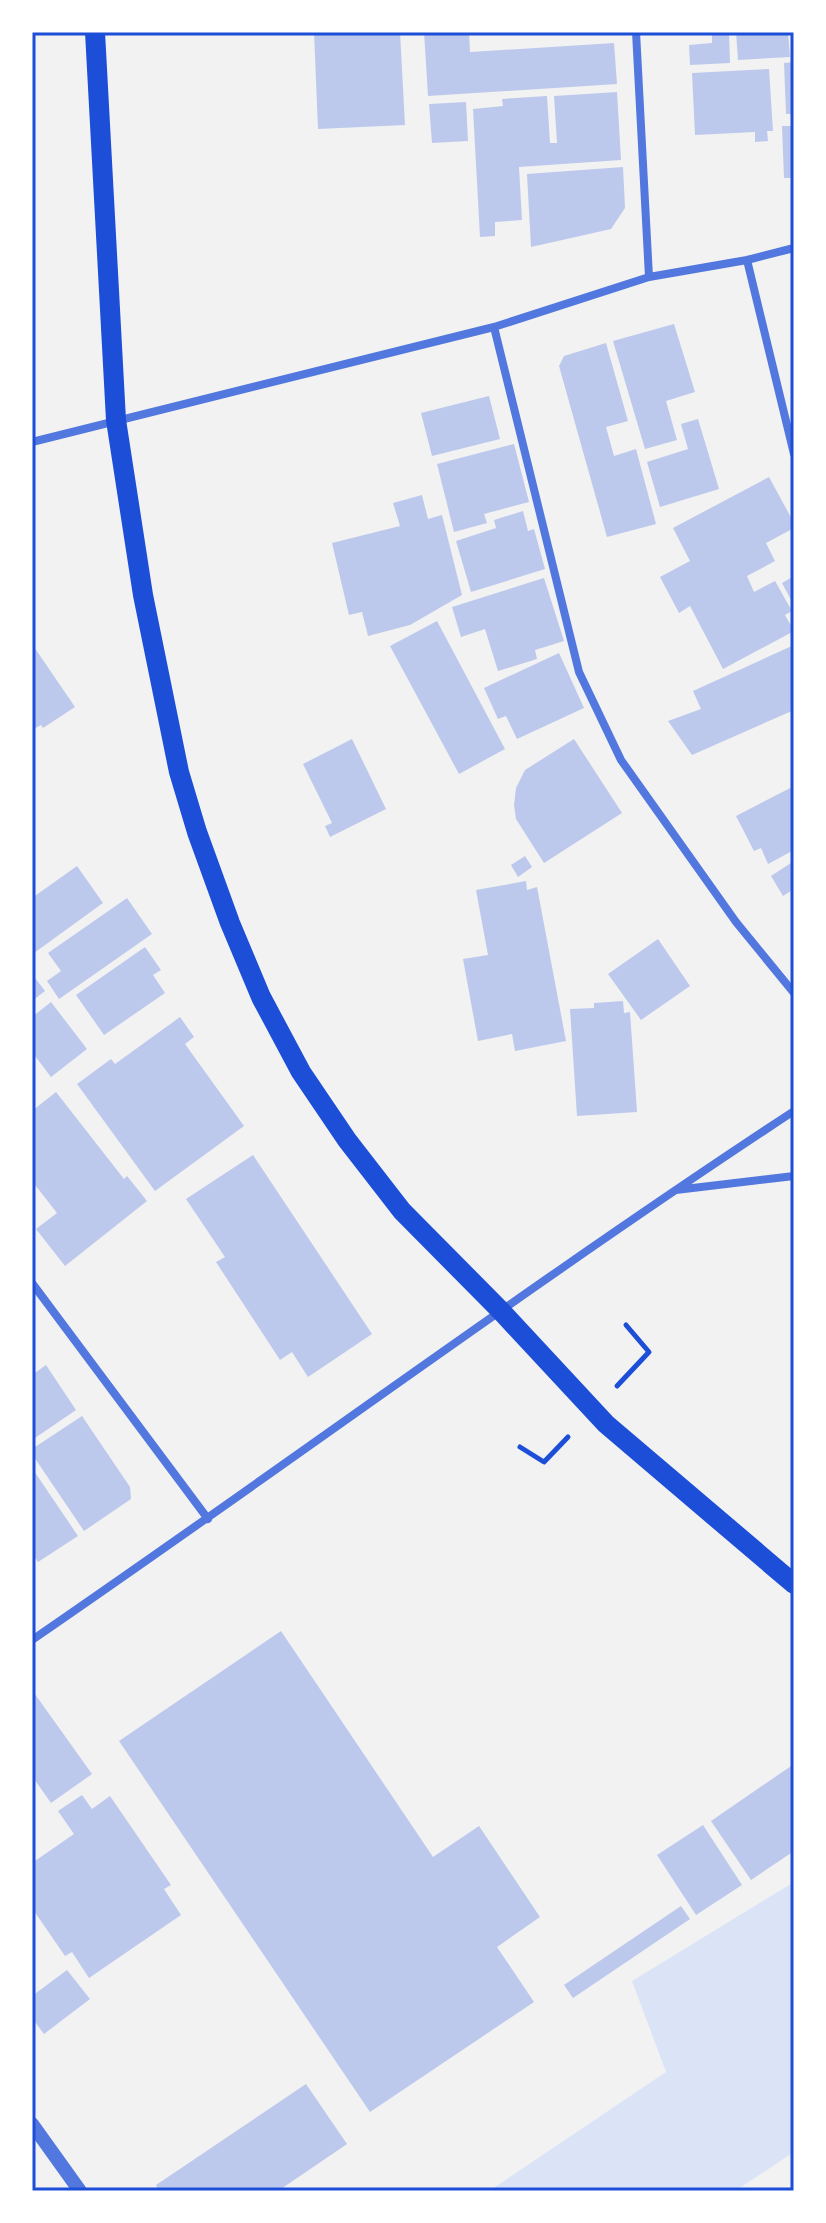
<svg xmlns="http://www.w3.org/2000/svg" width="826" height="2223" font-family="Manrope,sans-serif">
<rect width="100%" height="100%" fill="#f2f2f2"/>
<path fill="#dbe4f7" d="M794,1882V2152L735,2191H489L666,2072L632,1981Z"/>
<path fill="#bdc9ec" d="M314,32H400L405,125L318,129Z
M424,32H469L470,52L614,43L617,84L428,96Z
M712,32H729L730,63L690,65L689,45L712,43Z
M736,32H788L790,57L738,60Z
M794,62V114H786L784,63Z
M769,69L773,131H767L768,141L755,142V132L695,135L692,73Z
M617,92L621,160L519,167L522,220L495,222V236L480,237L473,109L503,106L502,99L547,96L550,143H557L554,96Z
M466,102L468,141L432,143L429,104Z
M782,126H794V178H784Z
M623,167L625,208L611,229L531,247L527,174Z
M674,324L695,392L666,401L677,440L645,449L613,341Z
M606,343L628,421L606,427L614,456L636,449L656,524L607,537L559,366L564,356Z
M489,396L500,439L432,456L421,413Z
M698,419L719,489L660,507L647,462L688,449L681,424Z
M514,444L529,502L484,514L487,523L454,532L437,464Z
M769,477L794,523V528L766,543L775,561L747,576L754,592L775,581L792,611L785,615L794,631L723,669L690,606L679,613L660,577L690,561L673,528Z
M422,495L428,519L442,515L462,595L410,625L368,636L362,612L349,615L332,543L400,526L393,503Z
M523,511L528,531L534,529L545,569L471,592L456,541L496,528L494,520Z
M794,576V599L791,600L782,583Z
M544,578L564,641L535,650L537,659L498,671L485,629L461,637L452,607Z
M437,621L505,749L459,774L390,646Z
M32,644L75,707L43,728L41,725L32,730Z
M794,645V710L692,755L668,721L701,709L693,691Z
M559,653L584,708L517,739L506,716L498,719L484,688Z
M352,739L386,809L330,837L325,826L332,823L303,764Z
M574,739L622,813L544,863L516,819L514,805L516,788L525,770Z
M794,786V850L768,864L761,848L754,851L736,816Z
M525,856L532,867L518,877L511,865Z
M794,861V889L783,896L771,876Z
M77,866L103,903L34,953L32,898Z
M526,881L527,890L537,887L566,1041L515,1051L512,1034L478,1041L463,959L488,955L476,890Z
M127,898L152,934L59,999L47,981L61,971L48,953Z
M658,939L690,986L641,1020L608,974Z
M145,947L161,970L153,975L165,993L104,1035L76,995Z
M32,974L45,991L32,1001Z
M623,1001L624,1013L630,1012L637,1112L577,1116L570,1009L594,1008V1003Z
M51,1002L87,1049L51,1077L32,1052V1017Z
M180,1017L194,1037L185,1044L244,1126L155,1191L77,1084L111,1059L115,1064Z
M56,1092L124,1179L127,1176L147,1201L65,1266L36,1229L57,1213L32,1181V1111Z
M253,1155L372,1334L308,1377L292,1352L280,1360L216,1262L225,1257L186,1199Z
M46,1365L76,1410L32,1440V1375Z
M82,1416L130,1487L131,1499L84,1531L32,1454V1449Z
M32,1468L78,1536L38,1562L32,1553Z
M281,1631L433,1857L479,1826L540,1917L497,1947L534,2002L370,2112L119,1741Z
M32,1690L92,1774L51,1803L32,1776Z
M794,1764V1851L751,1880L711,1821Z
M82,1795L92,1809L110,1796L171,1885L164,1889L181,1915L89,1978L72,1952L65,1956L32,1908V1863L74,1834L58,1811Z
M703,1825L742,1885L696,1915L657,1855Z
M681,1906L690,1919L573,1998L564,1985Z
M67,1970L90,1999L44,2034L32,2018V1996Z
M306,2084L347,2144L278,2191H159L156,2185Z"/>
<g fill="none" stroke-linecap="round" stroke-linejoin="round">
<path stroke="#1d4ed8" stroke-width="5" d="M617,1386L649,1352L626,1325
M520,1447L544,1462L568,1437"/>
<path stroke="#5277de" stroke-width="8" d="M636,32L649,277
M747,260L794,454
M494,327L579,672L621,760L736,922L794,993
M32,442L494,327L649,277L747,260L794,248
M676,1190L794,1176
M32,1283L208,1519
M32,1640C287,1465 535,1281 794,1111
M793,2191L794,2190"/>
<path stroke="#5277de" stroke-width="14" d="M32,2124L80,2191"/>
<path stroke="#1d4ed8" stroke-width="20" d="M95,32L116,420L143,595L179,772L197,832L230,923L261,997L301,1072L347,1140L402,1211L501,1311L606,1424L794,1584"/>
</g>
<rect width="826" height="2223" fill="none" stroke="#ffffff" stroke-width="68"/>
<rect x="34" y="34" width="758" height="2155" fill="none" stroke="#1d4ed8" stroke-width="3"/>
</svg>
